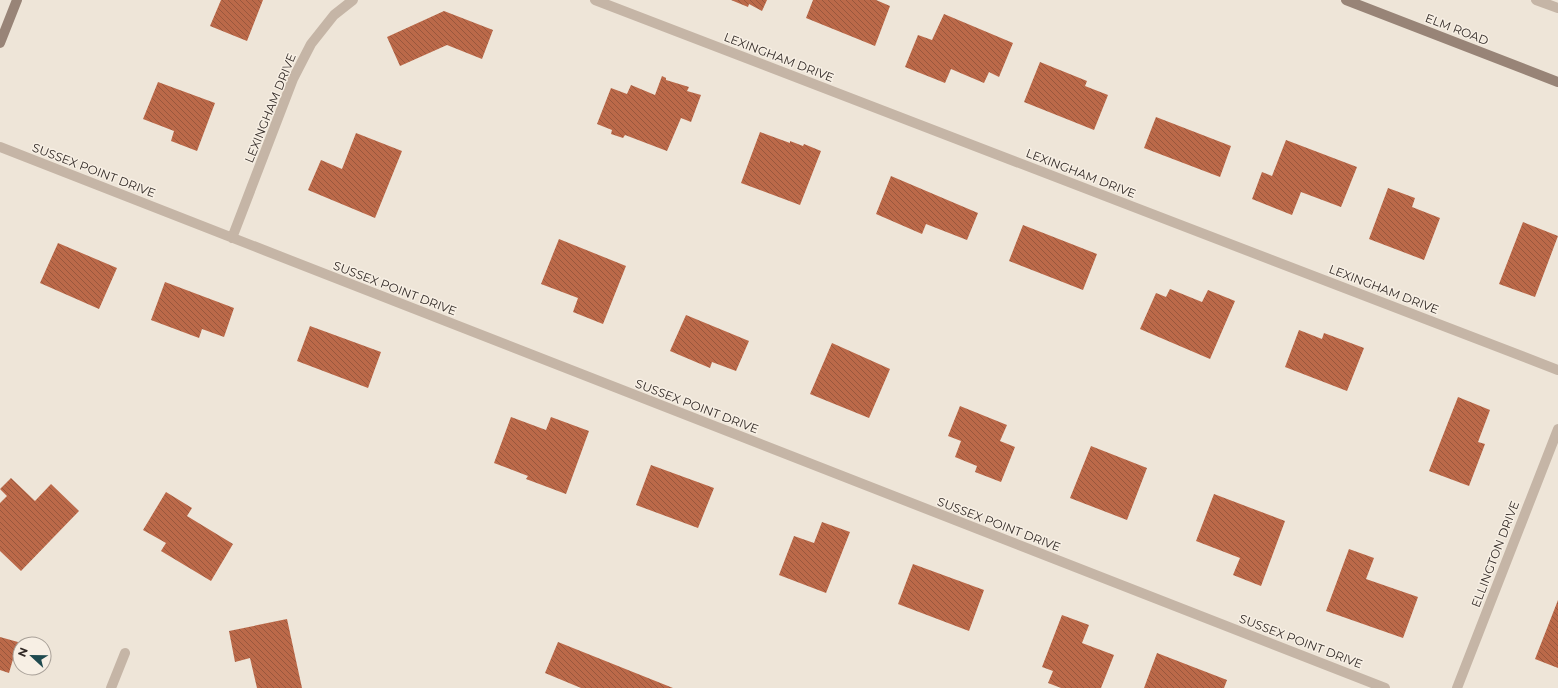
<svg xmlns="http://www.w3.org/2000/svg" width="1558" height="688" font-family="Montserrat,sans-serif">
<defs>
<pattern id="building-back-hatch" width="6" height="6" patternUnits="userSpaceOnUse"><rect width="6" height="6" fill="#bb6949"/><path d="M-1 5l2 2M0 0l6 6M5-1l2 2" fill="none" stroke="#99573d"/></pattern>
</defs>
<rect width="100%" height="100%" fill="#eee5d8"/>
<path fill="url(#building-back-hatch)" d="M221,0H263L247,41L210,26Z
M731,0H767L762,11L749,4L748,7Z
M813,0H876L890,6L875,46L806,18Z
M444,11L493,30L482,59L447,45L400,66L387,37Z
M944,14L1013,43L999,77L989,72L984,83L951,69L945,83L905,67L918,35L932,40Z
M1040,62L1087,81L1085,86L1108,95L1094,130L1024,102Z
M662,76L666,78V80L689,87L687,91L701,95L691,122L681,118L667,151L625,135L623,138L611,134L612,130L597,124L611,88L627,94L631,85L655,95Z
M158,82L215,103L197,151L171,141L174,131L143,119Z
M1156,117L1231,146L1220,177L1144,148Z
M760,132L790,143V141L803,146L804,144L821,151L800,205L741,183Z
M356,133L402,151L375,218L308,190L321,160L342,169Z
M1286,140L1357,167L1341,207L1301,192L1292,215L1252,199L1262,172L1272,176Z
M891,176L978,213L967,240L926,224L922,234L876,214Z
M1388,188L1415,198L1412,207L1440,218L1424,260L1369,239Z
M1523,222L1558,236L1535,297L1499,284Z
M1023,225L1097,254L1083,290L1009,261Z
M559,239L626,266L603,324L573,312L578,298L541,284Z
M58,243L117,268L99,309L40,283Z
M165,282L234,308L224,337L202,329L199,338L151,320Z
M1170,289L1202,302L1208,290L1235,301L1210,359L1140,329L1156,293L1166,297Z
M686,315L749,341L736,371L712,362L710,368L670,351Z
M310,326L381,352L368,388L297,361Z
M1299,330L1322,339L1324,333L1364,348L1347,391L1285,367Z
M832,343L890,369L869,418L810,394Z
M1458,397L1490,410L1478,442L1485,444L1469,486L1429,471Z
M960,406L1007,425L1000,441L1015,447L1001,482L975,472L977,466L955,457L961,441L948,436Z
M511,417L546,430L551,417L589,431L566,494L526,479L528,476L494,463Z
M1091,446L1147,468L1127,520L1070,498Z
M651,465L714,488L698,528L636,505Z
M11,478L35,501L51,484L79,511L21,571L0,551V503L7,496L0,489Z
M166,492L192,508L187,516L233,544L211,581L161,551L166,543L143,530Z
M1214,494L1285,521L1261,586L1233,575L1240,558L1196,541Z
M822,522L850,532L826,593L779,575L794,536L814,543Z
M1349,549L1374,558L1366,579L1418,597L1403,638L1326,611Z
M913,564L984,590L969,631L898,604Z
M1558,600V668L1535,659Z
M1062,615L1089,625L1082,643L1114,655L1101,688H1061L1048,683L1053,671L1042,667Z
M287,619L302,688H257L250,658L235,662L229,631Z
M0,637L18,642L9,673L0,670Z
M558,642L673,688H581L545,673Z
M1157,653L1227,680L1224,688H1144Z"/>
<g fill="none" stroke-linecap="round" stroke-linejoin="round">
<path stroke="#c5b5a6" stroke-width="10" d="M595,0L1558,370
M1536,0L1558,8
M0,147L1385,688
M232,238L293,79L311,44L334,15L353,0
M111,688L125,653
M1457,688L1558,429"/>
<path stroke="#988477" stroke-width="10" d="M1346,0L1558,82
M0,43L17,0"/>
</g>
<g text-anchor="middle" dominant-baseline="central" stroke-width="3" stroke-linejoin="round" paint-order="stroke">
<g font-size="12" fill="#322a26" stroke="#f7efe4">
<text transform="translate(1457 29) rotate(21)">ELM ROAD</text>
<text transform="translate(779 57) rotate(21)">LEXINGHAM DRIVE</text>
<text transform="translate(270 108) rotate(-68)">LEXINGHAM DRIVE</text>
<text transform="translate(94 170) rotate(21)">SUSSEX POINT DRIVE</text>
<text transform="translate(1081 173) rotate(21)">LEXINGHAM DRIVE</text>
<text transform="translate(395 288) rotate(21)">SUSSEX POINT DRIVE</text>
<text transform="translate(1384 289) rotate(21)">LEXINGHAM DRIVE</text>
<text transform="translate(697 406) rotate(21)">SUSSEX POINT DRIVE</text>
<text transform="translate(999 524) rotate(21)">SUSSEX POINT DRIVE</text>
<text transform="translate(1495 554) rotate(-69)">ELLINGTON DRIVE</text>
<text transform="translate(1301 641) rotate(21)">SUSSEX POINT DRIVE</text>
</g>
</g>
<g transform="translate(32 656) rotate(292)"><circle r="19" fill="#f7efe4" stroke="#a8a098"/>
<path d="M0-3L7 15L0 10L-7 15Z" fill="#1f4a4f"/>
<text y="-6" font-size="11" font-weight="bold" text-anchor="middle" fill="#322a26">N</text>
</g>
</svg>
